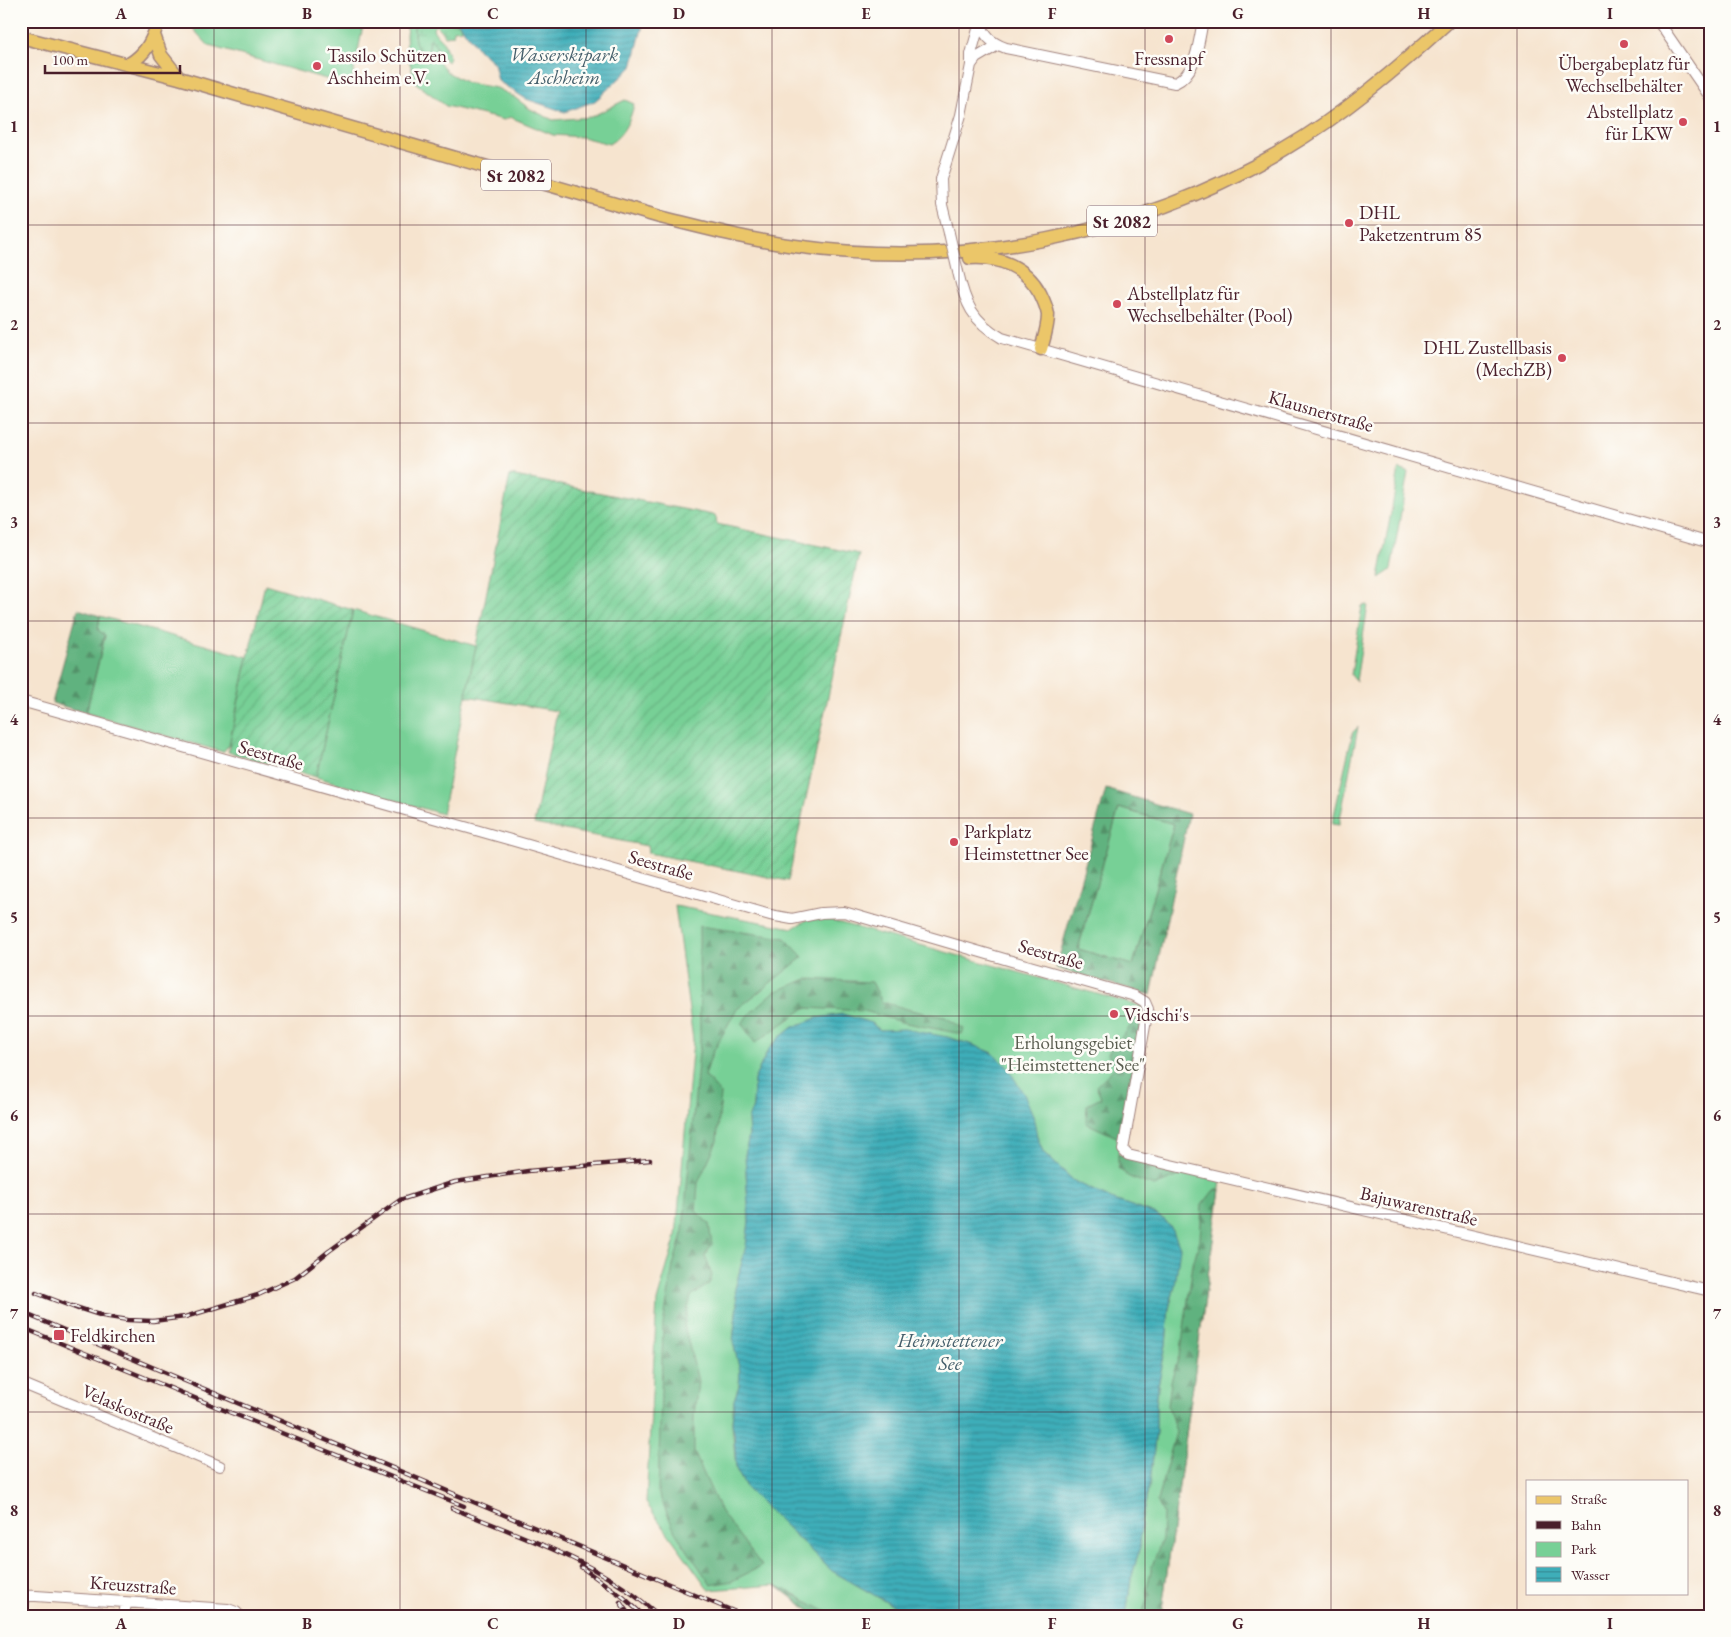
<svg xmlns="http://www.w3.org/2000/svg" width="1731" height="1637" font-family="'EB Garamond',serif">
<defs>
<pattern id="forest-firs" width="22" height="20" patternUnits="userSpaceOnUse" patternTransform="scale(1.25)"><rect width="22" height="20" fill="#61b27f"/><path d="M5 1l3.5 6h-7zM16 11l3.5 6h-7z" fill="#529068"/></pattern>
<pattern id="wetland-marsh" width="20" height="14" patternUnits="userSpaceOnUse" patternTransform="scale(1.25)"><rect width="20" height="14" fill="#77d096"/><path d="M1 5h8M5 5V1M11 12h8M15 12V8" fill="none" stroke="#68b281"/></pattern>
<pattern id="garden-furrows" width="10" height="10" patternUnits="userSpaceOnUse" patternTransform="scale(1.25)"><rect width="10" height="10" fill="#77d096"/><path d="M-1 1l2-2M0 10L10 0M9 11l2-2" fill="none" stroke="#68b281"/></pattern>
<pattern id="water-rules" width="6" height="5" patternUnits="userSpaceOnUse" patternTransform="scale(1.25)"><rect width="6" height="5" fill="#3eaeb9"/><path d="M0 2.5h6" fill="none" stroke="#368d97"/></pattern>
</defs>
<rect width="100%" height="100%" fill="#fdfcf7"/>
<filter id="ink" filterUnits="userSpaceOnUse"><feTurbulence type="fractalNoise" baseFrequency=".02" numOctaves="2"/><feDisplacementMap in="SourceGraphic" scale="10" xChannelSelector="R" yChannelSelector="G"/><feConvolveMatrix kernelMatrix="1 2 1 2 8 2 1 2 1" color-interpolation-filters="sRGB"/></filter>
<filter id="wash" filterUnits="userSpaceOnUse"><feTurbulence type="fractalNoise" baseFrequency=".0096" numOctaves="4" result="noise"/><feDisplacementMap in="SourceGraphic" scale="20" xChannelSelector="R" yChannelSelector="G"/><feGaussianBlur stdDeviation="1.12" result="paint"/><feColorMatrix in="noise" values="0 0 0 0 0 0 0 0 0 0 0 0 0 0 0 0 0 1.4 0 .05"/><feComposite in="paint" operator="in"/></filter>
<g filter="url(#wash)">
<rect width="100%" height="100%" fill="#f6e4cf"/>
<path fill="#77d096" stroke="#607860" d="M196,21H364L351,86L209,46L194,30Z
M408,21H415C413,34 414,47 423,56L428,53L430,39L434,43L441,56L437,59L447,72L467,83L497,88L514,97L530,109L553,120L591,117L625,100L634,104C631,119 623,136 609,144L582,137L553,135L510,117L504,120L446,106L416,83L407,54L406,34Z
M1399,469L1408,472L1391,570L1379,578Z
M1368,605L1356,681L1351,675L1362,606Z
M353,610L476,646L442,814L316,777Z
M100,616L248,657L229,745L223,752L86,713L105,636L98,630Z
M1358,727L1339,825L1332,824L1353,732Z
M1119,808L1174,824L1133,965L1078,949Z
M675,906L793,928L810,918L819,917L1144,1007L1118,1154L1221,1181L1161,1616H1126L1131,1579L1140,1547L1141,1522L1150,1482L1156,1431V1406L1158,1386L1166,1345L1169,1308L1175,1286L1173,1231L1165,1220L1149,1212L1111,1199L1074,1181L1043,1152L1037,1136L993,1053L976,1046L947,1037L880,1030L871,1023L817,1018L793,1027L779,1038L768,1050L754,1080L753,1107L748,1119L749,1135L745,1155L749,1221L746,1246L735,1289L737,1304L733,1342L740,1370L739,1386L734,1400L732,1423L736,1469L747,1489L832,1571L911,1616H816L775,1585L709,1590L646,1503L657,1301L676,1236L693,1040Z"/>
<path fill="url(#forest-firs)" stroke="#566855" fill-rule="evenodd" d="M78,609L100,616L98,630L105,635L86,713L52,703Z
M1106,789L1189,814L1151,995L1056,968ZM1119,808L1174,824L1133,965L1078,949Z
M699,926L785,938L803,957L736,1010L711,1056L705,1076L721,1094L717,1141L698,1183L696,1211L709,1224L712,1245L705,1255L712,1276L709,1284L691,1296L684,1325L698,1381L694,1416V1452L721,1512L762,1566L732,1581L711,1585L675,1532L658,1492L663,1325L673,1266L683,1231L700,1041Z
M807,979L872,982L882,1002L915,1011L945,1017L964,1029L962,1034L901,1022L865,1011L805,1008L755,1043L742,1024L747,1016L774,992Z
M1144,1007L1121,1139L1086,1123L1087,1105L1101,1098L1096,1086L1115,1067L1108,1054C1113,1043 1123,1037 1129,1028C1134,1020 1138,1015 1144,1007Z
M1118,1154L1187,1173L1154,1186L1129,1177L1118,1168Z
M1214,1190H1220L1161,1616H1141L1148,1598L1147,1588L1152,1566L1162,1539L1163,1513L1157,1501L1176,1432L1168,1406L1171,1381L1181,1350L1193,1264L1200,1239L1202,1205Z
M776,1585L834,1616H816Z"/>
<path fill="url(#wetland-marsh)" stroke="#607860" d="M415,21H457L462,29L454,30L453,35L445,36L436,25L433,28C435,35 440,37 443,42C446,47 447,53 450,58L447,62C439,55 438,45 430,39L428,53L423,56C414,47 413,34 415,21Z"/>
<path fill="url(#garden-furrows)" stroke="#607860" d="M510,475L713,515L716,517L717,524L859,554L788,881L648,853L647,846L534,824L557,711L466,696Z
M265,584L353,610L316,777L228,752L248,657Z"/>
<path fill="url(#water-rules)" stroke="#446672" d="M457,21H644L632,67L595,101L565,112L526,99L498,81L494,63L479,50Z
M843,1014L871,1023L880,1030L904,1029L947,1037L976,1046L993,1053L1006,1065L1025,1096L1033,1115L1037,1136L1043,1152L1074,1181L1111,1199L1149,1212L1165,1220L1173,1231L1180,1247L1175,1286L1169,1308L1166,1345L1158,1386L1156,1406V1431L1150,1482L1141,1522L1140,1547L1131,1579L1126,1616H911L832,1571L747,1489L736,1469L734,1433L732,1423L734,1400L739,1386L740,1371L733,1342L737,1304L735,1289L746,1246L749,1221L745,1155L749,1135L748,1119L753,1107L754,1080L768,1050L779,1038L793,1027L817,1018Z"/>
</g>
<g filter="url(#ink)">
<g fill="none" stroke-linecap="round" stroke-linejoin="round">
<defs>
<path id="minor" d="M980,21C984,37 992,43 1006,48L1175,83C1197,73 1198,43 1203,21
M1658,21L1710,97
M971,65L976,58L998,45
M949,233L942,205L941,179L961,115L971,65V54L980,22
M958,272C965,303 972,321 1002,338L1710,543
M21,701L511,840L770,915L792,919L821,913L844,912L1008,960L1135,996L1145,1002L1148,1009L1123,1150L1128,1155L1710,1291
M21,1383L220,1466
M21,1595L228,1609L236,1612L240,1616
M22,1616L25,1595
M124,1616L126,1603"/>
<path id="major" d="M154,35L161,55L179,78
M21,37L179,78L660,217C705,228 749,240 795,246C963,270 1137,236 1283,150C1343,115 1398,68 1449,21
M129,64C146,54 153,40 158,21
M970,258C999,256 1026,267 1040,293C1043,299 1047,308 1048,315C1048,327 1044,338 1041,349"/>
</defs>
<use href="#minor" stroke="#a0827d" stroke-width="12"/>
<use href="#major" stroke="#a0827d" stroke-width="15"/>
<use href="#minor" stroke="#fff" stroke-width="10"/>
<use href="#major" stroke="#ebc669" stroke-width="12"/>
<defs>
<path id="rail" d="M36,1293L78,1309
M72,1306L103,1316L128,1320L153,1321L185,1317L258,1295L295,1278L329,1251L400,1200L455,1182L528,1171L650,1160
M21,1312L745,1616
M21,1327L224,1410L464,1506
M452,1508C524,1538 602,1562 659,1616
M581,1567L623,1597L644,1616
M620,1602L630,1616"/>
</defs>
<use href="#rail" stroke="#4a1f2b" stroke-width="4.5"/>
<use href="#rail" stroke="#fdfcf7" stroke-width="2.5" stroke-dasharray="8" stroke-linecap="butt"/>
<defs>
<path id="minor-bridge" d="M949,233L958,272"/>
</defs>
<use href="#minor-bridge" stroke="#a0827d" stroke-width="12" stroke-linecap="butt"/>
<use href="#minor-bridge" stroke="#fff" stroke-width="10"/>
</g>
</g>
<path fill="none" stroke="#4a1f2b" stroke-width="1" stroke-opacity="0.55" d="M214,21V1616M400,21V1616M586,21V1616M772,21V1616M959,21V1616M1145,21V1616M1331,21V1616M1517,21V1616M21,225H1710M21,423H1710M21,621H1710M21,818H1710M21,1016H1710M21,1214H1710M21,1412H1710"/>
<g fill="#d1495b" stroke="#fdfcf7" stroke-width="2">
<circle cx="1169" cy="39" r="5"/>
<circle cx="1624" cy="44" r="5"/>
<circle cx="317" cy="66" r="5"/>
<circle cx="1683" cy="122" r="5"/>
<circle cx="1349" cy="223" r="5"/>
<circle cx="1117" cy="304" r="5"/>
<circle cx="1562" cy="358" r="5"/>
<circle cx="954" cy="842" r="5"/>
<circle cx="1114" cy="1014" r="5"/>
<rect x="53" y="1329" width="12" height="12" rx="2.5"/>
</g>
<g text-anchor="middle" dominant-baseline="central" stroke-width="5" stroke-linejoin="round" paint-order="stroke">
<g fill="#fdfcf7" stroke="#806168" stroke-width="1">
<rect x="481" y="159.5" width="70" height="31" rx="4"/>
<rect x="1087" y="205.5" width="70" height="31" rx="4"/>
</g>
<g font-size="18" font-weight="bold" fill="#4a1f2b">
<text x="516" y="175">St 2082</text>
<text x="1122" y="221">St 2082</text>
</g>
<g font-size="19" fill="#4a1f2b" stroke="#fdfcf7" text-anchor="start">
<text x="327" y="55">Tassilo Schützen<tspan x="327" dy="22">Aschheim e.V.</tspan></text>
<text x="1169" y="58" text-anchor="middle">Fressnapf</text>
<text x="1624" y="63" text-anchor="middle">Übergabeplatz für<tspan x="1624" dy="22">Wechselbehälter</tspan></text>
<text x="1673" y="111" text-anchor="end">Abstellplatz<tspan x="1673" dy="22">für LKW</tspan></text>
<text x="1359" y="212">DHL<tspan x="1359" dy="22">Paketzentrum 85</tspan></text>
<text x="1127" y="293">Abstellplatz für<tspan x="1127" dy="22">Wechselbehälter (Pool)</tspan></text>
<text x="1552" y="347" text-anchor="end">DHL Zustellbasis<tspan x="1552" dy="22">(MechZB)</tspan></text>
<text x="964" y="831">Parkplatz<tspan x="964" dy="22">Heimstettner See</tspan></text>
<text x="1124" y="1014">Vidschi's</text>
<text x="70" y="1335">Feldkirchen</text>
</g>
<g font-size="19" fill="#4a1f2b" stroke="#fdfcf7">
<text transform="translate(1321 411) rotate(16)">Klausnerstraße</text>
<text transform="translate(271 755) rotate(16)">Seestraße</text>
<text transform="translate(661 865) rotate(16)">Seestraße</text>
<text transform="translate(1051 954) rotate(16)">Seestraße</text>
<text transform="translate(1419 1206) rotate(13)">Bajuwarenstraße</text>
<text transform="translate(128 1409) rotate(23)">Velaskostraße</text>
<text transform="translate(133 1585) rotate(4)">Kreuzstraße</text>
</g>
<g font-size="19" fill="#5a5d50" stroke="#fdfcf7">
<text x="1073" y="1042">Erholungsgebiet<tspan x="1073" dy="22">"Heimstettener See"</tspan></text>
</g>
<g font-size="20" font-style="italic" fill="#455f6b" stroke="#fdfcf7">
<text x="564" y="54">Wasserskipark<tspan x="564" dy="23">Aschheim</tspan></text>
<text x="950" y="1340">Heimstettener<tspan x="950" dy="23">See</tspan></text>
</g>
</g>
<rect width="1731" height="1637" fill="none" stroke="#fdfcf7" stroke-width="55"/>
<rect x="1526" y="1480" width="162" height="115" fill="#fdfcf7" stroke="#b5a4a5"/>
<rect x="1536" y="1496" width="25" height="8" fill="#ebc669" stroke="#b5a4a5"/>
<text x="1571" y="1504" font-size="15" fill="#4a1f2b">Straße</text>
<rect x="1536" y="1521" width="25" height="8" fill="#4a1f2b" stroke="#b5a4a5"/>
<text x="1571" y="1530" font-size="15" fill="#4a1f2b">Bahn</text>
<rect x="1536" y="1542" width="25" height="15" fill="#77d096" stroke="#b5a4a5"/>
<text x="1571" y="1554" font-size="15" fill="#4a1f2b">Park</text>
<rect x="1536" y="1567" width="25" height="15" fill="url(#water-rules)" stroke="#b5a4a5"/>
<text x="1571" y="1580" font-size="15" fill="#4a1f2b">Wasser</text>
<path d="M45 65v8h135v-8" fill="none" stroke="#4a1f2b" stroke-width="2.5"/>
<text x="52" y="65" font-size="15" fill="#4a1f2b" stroke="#fdfcf7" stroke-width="4" paint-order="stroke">100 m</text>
<rect x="28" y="28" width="1676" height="1582" fill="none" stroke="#4a1f2b" stroke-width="2"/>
<g font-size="16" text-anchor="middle" font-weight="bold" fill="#4a1f2b">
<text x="121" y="19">A</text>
<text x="307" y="19">B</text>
<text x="493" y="19">C</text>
<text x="679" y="19">D</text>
<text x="866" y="19">E</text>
<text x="1052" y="19">F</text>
<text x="1238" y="19">G</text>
<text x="1424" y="19">H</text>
<text x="1610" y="19">I</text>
<text x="14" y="132">1</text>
<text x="1717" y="132">1</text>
<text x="14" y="330">2</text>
<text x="1717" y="330">2</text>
<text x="14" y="528">3</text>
<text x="1717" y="528">3</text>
<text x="14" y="725">4</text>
<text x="1717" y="725">4</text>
<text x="14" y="923">5</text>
<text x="1717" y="923">5</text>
<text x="14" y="1121">6</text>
<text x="1717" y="1121">6</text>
<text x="14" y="1319">7</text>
<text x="1717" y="1319">7</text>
<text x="14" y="1516">8</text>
<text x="1717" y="1516">8</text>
<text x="121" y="1629">A</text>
<text x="307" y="1629">B</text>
<text x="493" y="1629">C</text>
<text x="679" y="1629">D</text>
<text x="866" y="1629">E</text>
<text x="1052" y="1629">F</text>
<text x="1238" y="1629">G</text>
<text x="1424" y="1629">H</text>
<text x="1610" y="1629">I</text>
</g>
</svg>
